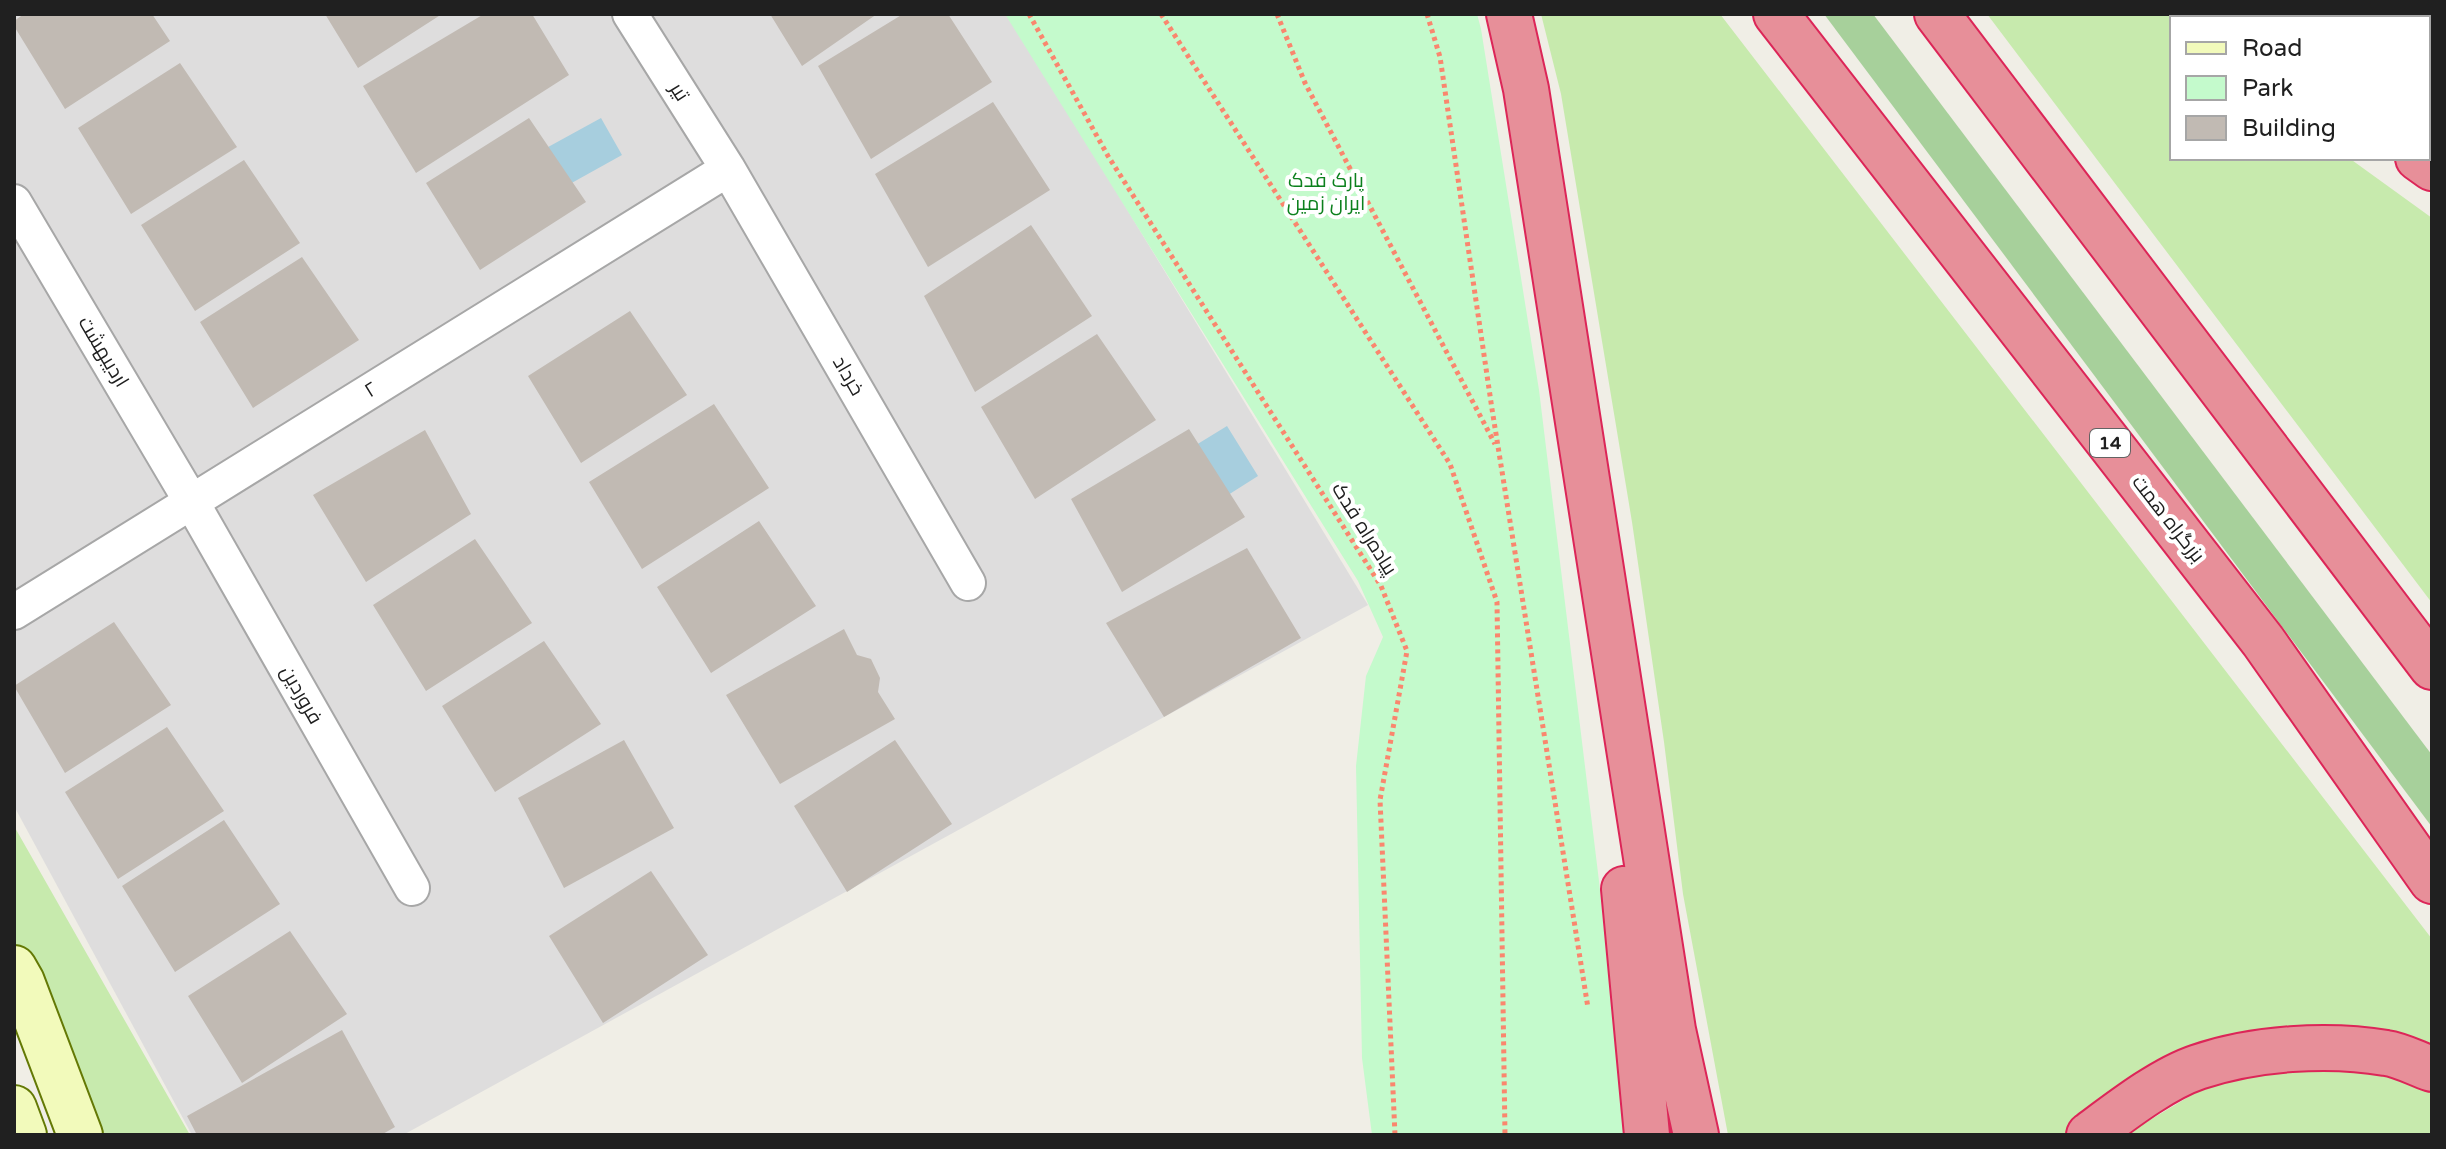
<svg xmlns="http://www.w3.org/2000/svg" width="2446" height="1149" font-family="'Varela Round',Cairo,sans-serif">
<rect width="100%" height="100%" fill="#f0eee6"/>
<path fill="#dedddd" d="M14,14H1008L1368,605L403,1135H192L14,806Z"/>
<path fill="#c7eaad" d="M1541,14H1720L2432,939V1051L2111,1094L2064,1135H1728L1683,894L1664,742L1632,522L1561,94Z
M1987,14H2167L2172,18V158H2349L2432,218V603Z
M14,826L190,1135H92L49,1005L14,945Z
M2345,1066L2432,1088V1135H2125L2200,1090L2272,1069Z"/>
<path fill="#a7d09b" d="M1824,14H1873L2432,755V827Z"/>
<path fill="#c4facc" d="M1005,14H1477L1481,29L1539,390L1599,881L1624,1135H1372L1362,1058L1356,766L1366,676L1383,637L1358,581Z"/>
<path fill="#a7cede" d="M601,118L622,155L559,190L539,152Z
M1227,426L1258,476L1228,495L1196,445Z"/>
<path fill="#c1bab3" d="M24,14H152L170,41L65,109L14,26V21Z
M325,14H442L358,68Z
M484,14H532L569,75L416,173L363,86Z
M770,14H877L802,66Z
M903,14H948L992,82L871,159L818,66Z
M180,63L237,147L131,214L78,128Z
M993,102L1050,190L928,267L875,174Z
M529,118L586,202L480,270L426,183Z
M244,160L300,243L195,311L141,225Z
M1031,225L1092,316L975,392L924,296Z
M302,257L359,340L253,408L200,322Z
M630,311L687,395L581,463L528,376Z
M1097,334L1156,420L1035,499L981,407Z
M714,404L769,488L642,569L589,482Z
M1189,429L1245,517L1122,592L1071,499Z
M425,430L471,514L366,582L313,495Z
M759,521L816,606L711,673L657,587Z
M475,539L532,623L426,691L373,605Z
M1247,548L1301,638L1164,717L1106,623Z
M114,622L171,705L65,773L14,686Z
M844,629L857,655L871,659L880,678L878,692L895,719L780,784L726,695Z
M544,641L601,724L495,792L442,706Z
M167,727L224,811L118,879L65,792Z
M624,740L674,828L564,888L518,798Z
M895,740L952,824L847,892L794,806Z
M224,820L280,904L175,972L122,886Z
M651,871L708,955L603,1023L549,936Z
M290,931L347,1014L242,1083L188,996Z
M342,1030L395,1127L381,1135H197L187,1116Z"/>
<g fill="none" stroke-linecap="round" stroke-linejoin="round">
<defs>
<path id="street" d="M630,14L728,169L968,583
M14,202L191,501L412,888
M14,612L728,169"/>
<path id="secondary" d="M2299,14L2303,18
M14,968L22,982L80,1135
M14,1108L24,1135"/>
<path id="highway" d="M1509,14L1526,89L1673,1030L1696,1135
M1776,14L2263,641L2432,881
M1937,14L2432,667
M2222,14L2227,18
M2418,158L2432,168
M1624,889L1647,1135
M2089,1135C2120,1112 2162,1079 2198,1067C2254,1048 2328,1043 2386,1053C2401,1055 2417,1064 2432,1069"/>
</defs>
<use href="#street" stroke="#a7a7a7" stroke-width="38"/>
<use href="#secondary" stroke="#647905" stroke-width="48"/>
<use href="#highway" stroke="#dc2658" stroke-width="48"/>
<path stroke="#fa866e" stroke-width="5" stroke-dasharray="4 4" stroke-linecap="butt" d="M1029,14L1108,156L1381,586L1407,651L1380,800L1395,1135
M1161,14L1450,464L1497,602L1505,1135
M1277,14L1305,83L1495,444
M1427,14L1440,57L1492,409L1588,1008"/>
<use href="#street" stroke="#fff" stroke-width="34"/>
<use href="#secondary" stroke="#f2fabb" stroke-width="44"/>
<use href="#highway" stroke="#e78f99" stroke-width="44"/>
</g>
<g text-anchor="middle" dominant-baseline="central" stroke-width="8" stroke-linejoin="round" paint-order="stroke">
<rect fill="#fff" stroke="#636363" stroke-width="2" x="2090" y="429" width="40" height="28" rx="6"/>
<g font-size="18" font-weight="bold" fill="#202020">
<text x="2110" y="443">14</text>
</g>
<g font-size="20" fill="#202020" stroke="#fff">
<text transform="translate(679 92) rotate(58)">تیر</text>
<text transform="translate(103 352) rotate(59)">اردیبهشت</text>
<text transform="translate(848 376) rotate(60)">خرداد</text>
<text transform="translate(371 390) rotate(-32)">۲</text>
<text transform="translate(2168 519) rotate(52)">بزرگراه همت</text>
<text transform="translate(1364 529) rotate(58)">پیاده‌راه فدک</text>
<text transform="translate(301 695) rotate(60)">فروردین</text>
</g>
<g font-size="20" fill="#0c801d" stroke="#fff">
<text x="1326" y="181">پارک فدک<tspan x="1326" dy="23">ایران زمین</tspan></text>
</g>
</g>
<rect width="2446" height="1149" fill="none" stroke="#202020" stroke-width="32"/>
<rect x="2170" y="16" width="260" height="144" fill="#ffffff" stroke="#a6a6a6" stroke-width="2"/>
<rect x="2186" y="42" width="40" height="12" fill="#f2fabb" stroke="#a6a6a6" stroke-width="2"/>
<text x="2242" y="56" font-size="24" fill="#202020">Road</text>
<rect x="2186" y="76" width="40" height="24" fill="#c4facc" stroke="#a6a6a6" stroke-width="2"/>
<text x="2242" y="96" font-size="24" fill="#202020">Park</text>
<rect x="2186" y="116" width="40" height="24" fill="#c1bab3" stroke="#a6a6a6" stroke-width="2"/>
<text x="2242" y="136" font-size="24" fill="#202020">Building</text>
</svg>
